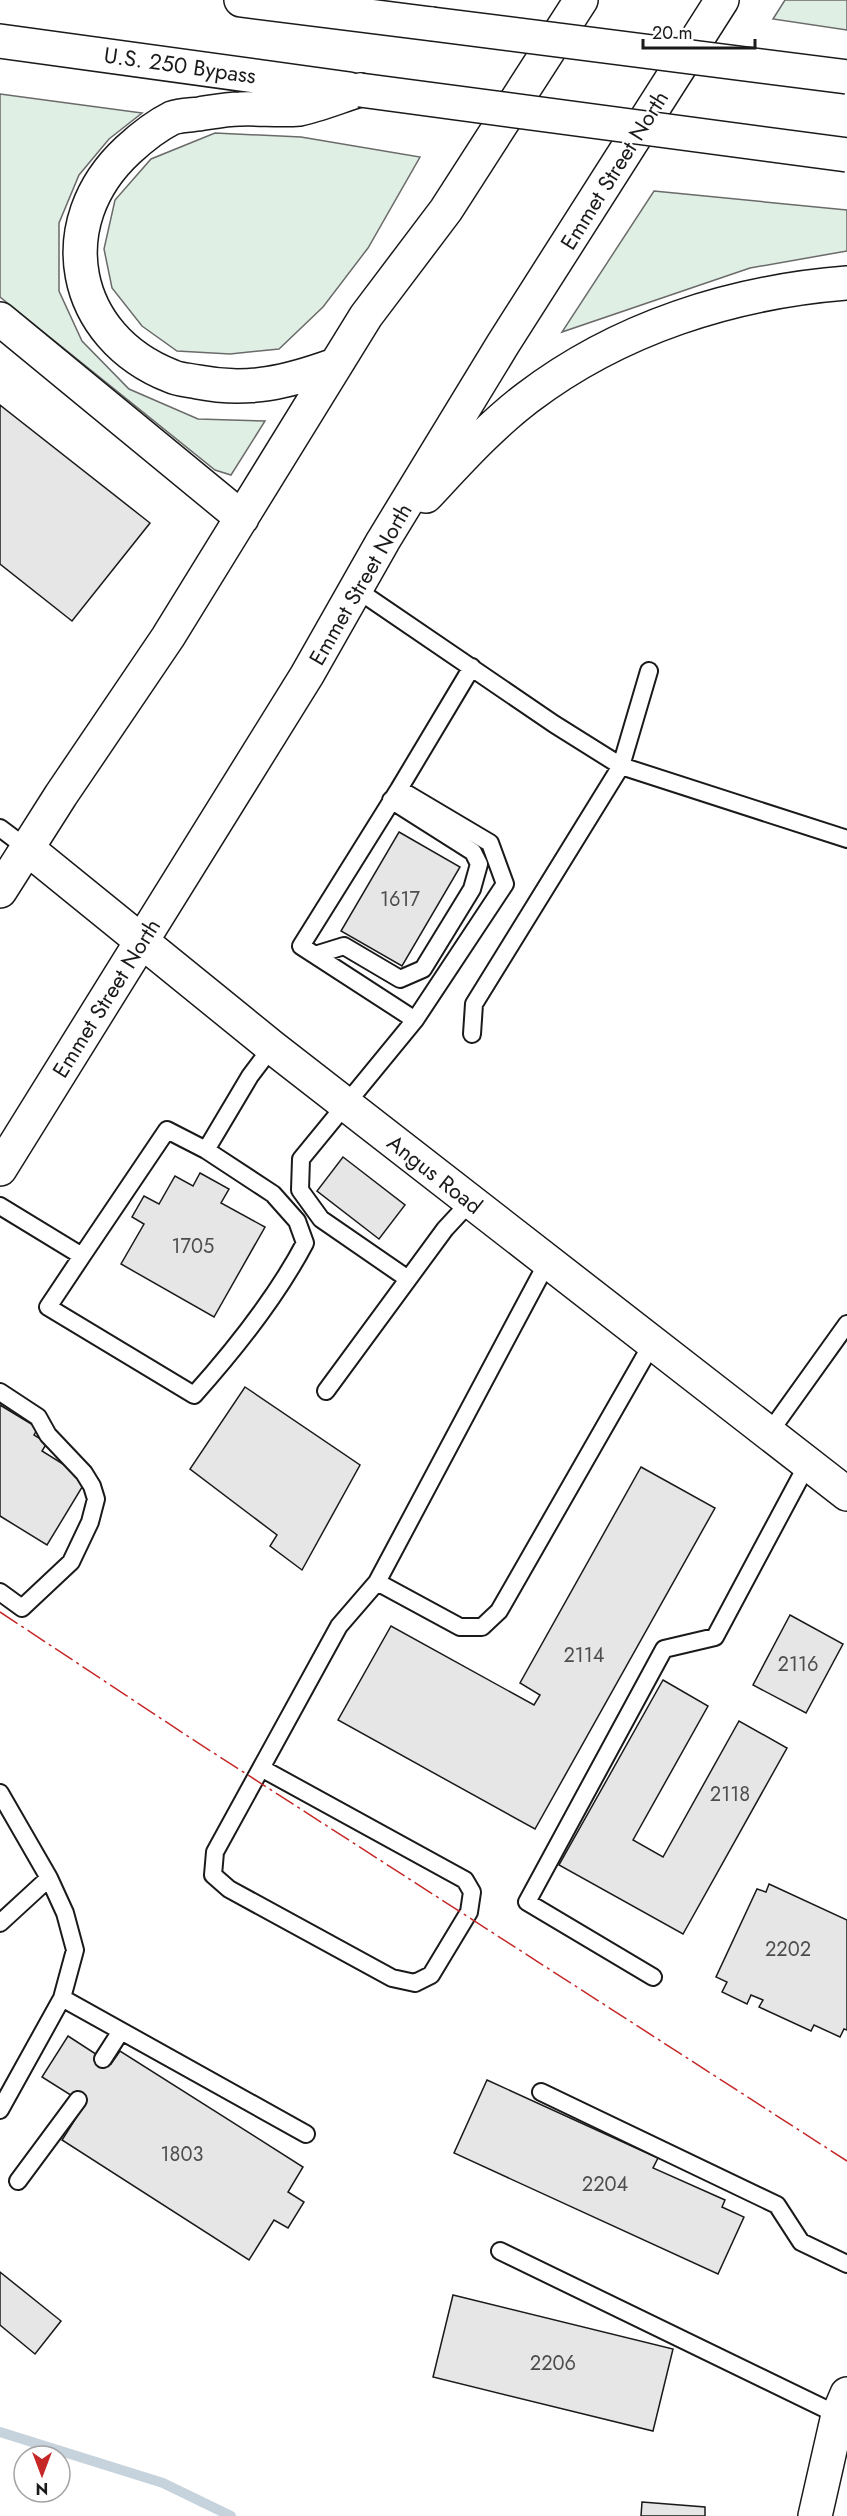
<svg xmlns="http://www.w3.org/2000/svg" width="847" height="2516" font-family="Jost,sans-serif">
<rect width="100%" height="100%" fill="#fff"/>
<path fill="#e0efe3" stroke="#6a6a6a" stroke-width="1.5" d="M785,0H847V30L773,19Z
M0,94L142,113L109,139L79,175L59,223V291L82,341L129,389L198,419L265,421L231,475L215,470L0,297Z
M215,133L301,137L420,157L368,248L323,307L279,349L230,354L177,351L142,326L112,288L104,249L115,200L151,159Z
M654,191L847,210V251L750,268L562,332Z"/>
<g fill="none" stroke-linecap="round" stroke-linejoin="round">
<path stroke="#c6d2dc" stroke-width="10" d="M0,2432L163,2483L231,2516"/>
</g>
<path fill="#e6e6e6" stroke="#1a1a1a" stroke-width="1.5" d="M0,405L150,523L72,621L0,564Z
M399,832L460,867L402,966L341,931Z
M343,1157L405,1205L379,1239L317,1191Z
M200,1173L229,1189L221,1203L265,1227L214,1317L121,1264L144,1224L132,1217L144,1196L159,1204L175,1176L193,1186Z
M245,1387L360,1465L302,1570L270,1546L277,1535L190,1469Z
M0,1405L38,1428L34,1435L47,1443L42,1451L87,1479L47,1545L0,1516Z
M641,1467L715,1508L535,1829L338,1720L391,1626L534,1705L540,1695L520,1683Z
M790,1615L843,1644L806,1713L753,1685Z
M663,1680L708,1706L633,1840L663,1857L739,1721L787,1748L683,1934L559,1865Z
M769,1884L847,1920V2030L844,2029L840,2037L814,2025L811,2031L759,2007L763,2000L751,1995L747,2004L722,1992L727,1982L716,1977L757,1889L766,1892Z
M68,2036L111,2064L120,2051L303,2167L288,2192L304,2202L288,2228L274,2220L249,2260L62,2140L85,2104L42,2077Z
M487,2080L658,2158L653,2168L725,2200L722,2207L744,2217L718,2274L454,2153Z
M0,2272L61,2321L35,2354L0,2325Z
M453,2295L673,2349L653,2431L433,2377Z
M642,2502L705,2507V2516H641Z"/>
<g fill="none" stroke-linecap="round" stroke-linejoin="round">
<defs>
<path id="lane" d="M356,589L554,724L621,766L847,839
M399,789L472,667
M0,828L28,849
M315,955L344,946L400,979L423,969L472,889L479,864L473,852L391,800
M472,1034L474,1004L621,766L649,671
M0,1206L82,1256L167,1130L206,1150L250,1076L272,1047
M82,1256L48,1307L194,1395C236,1348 276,1298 305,1243L297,1221L273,1194L206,1150
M408,1279L321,1219L300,1190L301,1159L415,1020L505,884L490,843L399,789L301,946L415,1020
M326,1391L445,1229L471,1201
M0,1392L38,1417L48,1435L84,1473L92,1486L96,1499L90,1522L71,1562L22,1608L0,1592
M769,1433L847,1324
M377,1582L460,1627H482L499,1611L653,1342
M261,1768L465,1880L472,1892L469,1912L431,1975L415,1983L392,1978L229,1889L213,1875L215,1852L339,1626L377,1582L548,1261
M0,1793L49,1878L65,1913L75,1950L62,1998L0,2110
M0,1923L49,1878
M653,1977L527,1902L664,1649L715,1637L808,1463
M62,1998L306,2134
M103,2059L121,2031
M541,2092L777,2205L801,2242L847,2264
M18,2181L78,2100
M500,2251L838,2415"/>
<path id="street" d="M28,849L272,1047L847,1494
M815,2516L838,2415L847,2394"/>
<path id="highway" d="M241,0L432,24
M0,41L349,89
M0,319L242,518
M335,365C288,382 248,392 198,382C189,380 179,380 171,376C71,337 49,223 128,150C141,138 156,126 172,118C180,115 191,115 199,114C212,112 226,109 240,109C259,108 280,111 299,109C319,105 340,96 360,90
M426,496C458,462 489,427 527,398C619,328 732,292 847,283
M0,891L61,795L168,637L366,316L446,210L581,0
M0,1169L307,675L383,541L503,344L722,0"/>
</defs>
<use href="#lane" stroke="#1a1a1a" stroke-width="20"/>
<use href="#street" stroke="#1a1a1a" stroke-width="36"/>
<use href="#highway" stroke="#1a1a1a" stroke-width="36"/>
<use href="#lane" stroke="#fff" stroke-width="16"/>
<use href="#street" stroke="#fff" stroke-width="33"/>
<use href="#highway" stroke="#fff" stroke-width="33"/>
<defs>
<path id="highway-bridge" d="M432,24L847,77
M360,90L847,155"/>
</defs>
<use href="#highway-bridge" stroke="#1a1a1a" stroke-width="36" stroke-linecap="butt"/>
<use href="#highway-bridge" stroke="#fff" stroke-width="33"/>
<path stroke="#c62828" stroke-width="1.5" stroke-dasharray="21 4.5 3 4.5" stroke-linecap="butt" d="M0,1612L192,1739L847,2161"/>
</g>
<g text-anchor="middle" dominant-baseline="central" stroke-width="4.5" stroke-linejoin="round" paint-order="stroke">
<g font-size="20" fill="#4d4d4d">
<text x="400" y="899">1617</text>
<text x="193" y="1246">1705</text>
<text x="584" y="1655">2114</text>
<text x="798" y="1664">2116</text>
<text x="730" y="1794">2118</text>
<text x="788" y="1949">2202</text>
<text x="182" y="2154">1803</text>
<text x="605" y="2184">2204</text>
<text x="553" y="2363">2206</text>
</g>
<g font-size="22" fill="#1a1a1a" stroke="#fff">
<text transform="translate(180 65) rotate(8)">U.S. 250 Bypass</text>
<text transform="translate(614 170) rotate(-58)">Emmet Street North</text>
<text transform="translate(360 584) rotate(-60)">Emmet Street North</text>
<text transform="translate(106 998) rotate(-58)">Emmet Street North</text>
<text transform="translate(435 1174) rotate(38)">Angus Road</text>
</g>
</g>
<g transform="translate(42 2474) rotate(180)"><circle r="28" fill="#ffffff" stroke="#a3a3a3" stroke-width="1.5"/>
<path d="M0-4.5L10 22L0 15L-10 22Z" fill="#c62828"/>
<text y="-9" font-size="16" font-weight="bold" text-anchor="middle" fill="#1a1a1a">N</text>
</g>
<path d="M643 39v9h112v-9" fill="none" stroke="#1a1a1a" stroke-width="3"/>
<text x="652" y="39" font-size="18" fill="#1a1a1a" stroke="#ffffff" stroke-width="4.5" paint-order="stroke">20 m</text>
</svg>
